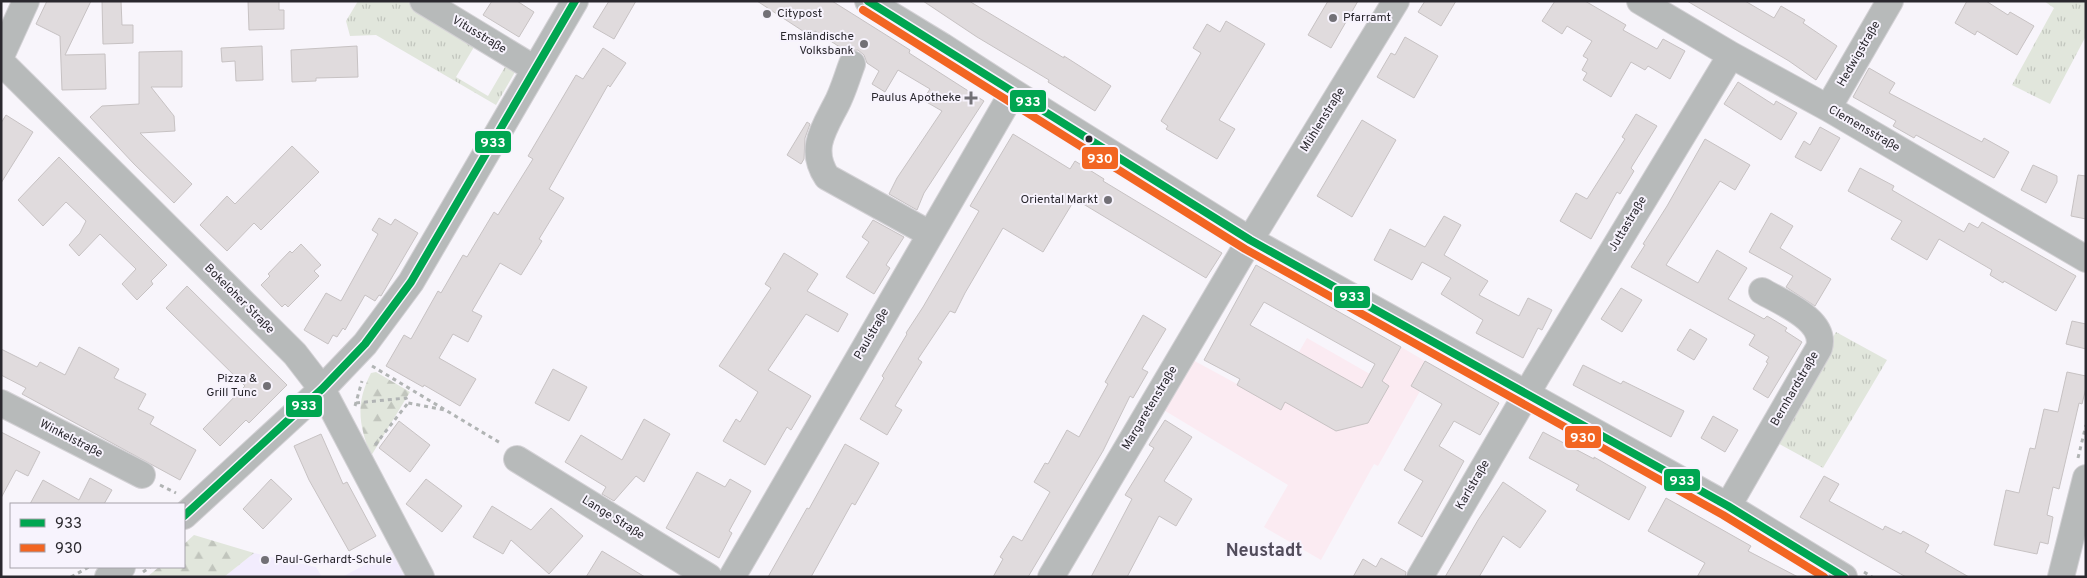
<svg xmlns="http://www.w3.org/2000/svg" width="2087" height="578" font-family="Overpass,sans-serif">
<defs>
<pattern id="grass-tufts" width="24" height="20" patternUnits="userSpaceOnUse" patternTransform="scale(1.25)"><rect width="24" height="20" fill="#e1e6dc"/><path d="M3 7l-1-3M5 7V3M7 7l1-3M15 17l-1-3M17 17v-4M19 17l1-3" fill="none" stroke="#c1c5bd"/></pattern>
<pattern id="forest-firs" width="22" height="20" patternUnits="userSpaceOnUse" patternTransform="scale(1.25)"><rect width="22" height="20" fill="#e1e6dc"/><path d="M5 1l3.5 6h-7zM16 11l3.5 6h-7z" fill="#c1c5bd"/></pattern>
</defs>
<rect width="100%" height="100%" fill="#f8f5fb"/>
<path fill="#fbebf2" d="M1266,334L1299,352L1307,338L1382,381L1401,347L1425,361L1411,386L1420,391L1378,466L1374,464L1321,560L1264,527L1288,485L1162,409L1191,359L1237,384Z"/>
<path fill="#f2ecfd" d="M391,551L405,577H342Z
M254,553L316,567L322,577H224Z"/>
<path fill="url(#grass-tufts)" d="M358,1H408L477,42L456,77L488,96L509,60L519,65L496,105L376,35L350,36L346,21Z
M2044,1H2086V36L2050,104L2012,85L2054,8Z
M1836,332L1887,360L1823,468L1772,440Z"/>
<path fill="url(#forest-firs)" d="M376,372L410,392L371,456C359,425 355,404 371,373Z
M194,535L254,553L224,577H147L159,567H184V544Z"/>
<path fill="#e0dbdd" stroke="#c7c2c3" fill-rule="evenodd" d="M47,1H91L65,55L105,54L106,89L62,90L60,36L36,24Z
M102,1H121L122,25H133V43L103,44Z
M248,1H279V10H284V29L249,30Z
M492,1H517L534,12L519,37L483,15Z
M609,1H636L614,39L593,27Z
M757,1H832L910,50L909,53L984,101L924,193L917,210L889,194L897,178L942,111L923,100L930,89L898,70L885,92L872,84L879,71L867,63L864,55L858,50L846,51L815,31L812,37Z
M923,1H969L1064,58V56L1111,86L1095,111L1048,82L1049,80L977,37Z
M1328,1H1358L1331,48L1308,35Z
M1425,1H1456L1441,26L1418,12Z
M1555,1H1585L1626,25L1623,30L1657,49L1663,39L1685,51L1670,79L1648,66L1645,70L1631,62L1611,97L1583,80L1587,73L1582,70L1588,59L1583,56L1592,41L1567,26L1562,34L1542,21Z
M1687,1H1745L1774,18L1781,6L1805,20L1803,23L1837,46L1816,80L1789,61Z
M1967,1H1986L2008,15L2010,12L2034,26L2017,55L1977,31L1975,35L1955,23Z
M1226,21L1265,44L1219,120L1235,129L1217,159L1166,129L1168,126L1161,121L1201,53L1193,48L1207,24L1220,32Z
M1405,37L1438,56L1414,98L1377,77L1391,53L1395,55Z
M262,46L263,80L236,81L235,61L222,62L221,48Z
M357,46L358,77L316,78V81L292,82L291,50Z
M603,48L626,63L610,87L608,85L549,189L564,198L539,239L542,241L521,275L500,263L472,311L482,316L468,342L453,334L439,358L476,379L460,406L424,385L423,387L386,366L404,335L411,339L438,291L441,293L463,255L467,257L494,212L498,215L533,159L528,156L576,75L583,79Z
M182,51V87H151L174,116L175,131L140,133L192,184L174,203L134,164L90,117L102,106L139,104V52Z
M1869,68L1895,83L1889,93L1982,142L1984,138L2009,152L1994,178L1916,135L1914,138L1893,126L1896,121L1853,97Z
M1738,82L1774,105L1776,101L1797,113L1781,140L1724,104Z
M1636,114L1657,126L1631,168L1634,171L1620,194L1617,192L1591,239L1560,221L1576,193L1587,199L1625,139L1622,137Z
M6,115L33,132L1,183V123Z
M1362,120L1396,140L1352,217L1317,196Z
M807,122L810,124L805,138L804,159L801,164L787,155Z
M1820,127L1840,138L1821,171L1795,157L1804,141L1810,145Z
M1013,134L1070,169L1075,161L1104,179L1103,181L1222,253L1206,278L1075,199L1043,252L1003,228L965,293L955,313L950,311L918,359L922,362L895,406L902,410L887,435L860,419L884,378L882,376L907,334L906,333L923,307L979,211L970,206Z
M1705,139L1750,165L1735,190L1720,181L1666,265L1698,283L1717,250L1747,268L1728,299L1764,319L1767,316L1787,328L1785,331L1802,342L1768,398L1753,389L1768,363L1766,362L1769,357L1749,345L1755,335L1631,267L1645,245L1643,244L1667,206Z
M292,146L319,172L261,230L254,223L227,251L200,225L227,196L235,204Z
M59,157L167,265L151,281L153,284L137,300L122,284L136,269L100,234L79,256L69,245L80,233L86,221L66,202L43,226L18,200Z
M2033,165L2057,176V182L2046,203L2021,190Z
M1860,168L1894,186L1892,190L1964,232L1969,223L1978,228L1982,222L2076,276L2056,311L2004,281L2003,283L1990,275L1992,270L1939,239L1927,260L1891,239L1902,221L1848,191Z
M2078,175L2086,176V219L2071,216Z
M1771,213L1793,226L1780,248L1831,279L1815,306L1786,287L1793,276L1749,252Z
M1444,216L1461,225L1444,255L1488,281L1479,295L1519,316L1528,298L1552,310L1542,330L1538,328L1523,358L1476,333L1483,320L1441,294L1451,278L1422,262L1412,280L1374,260L1390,229L1425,247Z
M379,218L391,225L395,219L418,233L381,296L379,295L375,301L365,295L345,330L343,328L337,337L333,335L328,344L304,330L326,293L341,301L378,234L372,230Z
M873,220L904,237L886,265L890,268L874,294L846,277L869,242L862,237Z
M301,244L321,265L314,271L319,276L288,307L285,304L282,307L261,285L270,276L268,274L290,251L292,253Z
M784,253L818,274L807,291L848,314L838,332L806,314L768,370L811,396L791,430L787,427L765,465L723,441L736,419L740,422L758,392L719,366L771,288L765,284Z
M1256,265L1401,347L1382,381L1389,386L1368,423L1336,431L1285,402L1281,410L1237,385L1240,379L1204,360ZM1264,302L1375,364L1362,388L1250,325Z
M187,286L287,385L249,423L246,420L220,446L203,429L245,386L166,308Z
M1621,288L1642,300L1622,332L1601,319Z
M1143,315L1166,329L1142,369L1148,372L1133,398L1130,396L1103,451L1028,577H993L1003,559L1000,557L1013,536L1022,541L1050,492L1034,482L1045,463L1048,464L1067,430L1079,437L1108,384L1105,382Z
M2072,321L2086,324V349L2066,344Z
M1690,329L1707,339L1694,360L1677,350Z
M79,347L119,369L114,378L146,394L138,409L154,417L150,424L196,450L180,480L22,394L26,388L1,375V349L37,367L40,362L65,375Z
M1425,361L1499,403L1480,435L1454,421L1439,446L1464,461L1422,537L1398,523L1423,481L1404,470L1442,404L1411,386Z
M1583,365L1621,384L1623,381L1684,411L1671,437L1573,385Z
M553,369L587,387L569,421L535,403Z
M2067,372L2086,376V388L2082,404L2079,403L2059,489L2053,487L2047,515L2053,517L2048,544L2040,542L2037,554L1994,545L2006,490L2019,493L2030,448L2035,449L2044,409L2058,412Z
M1713,416L1738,430L1725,452L1701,438Z
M644,419L670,434L644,482L636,476L614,501L602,494L606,487L565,462L581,435L622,460Z
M1165,420L1192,437L1164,481L1192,499L1176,526L1159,516L1127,577H1091L1132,499L1125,495L1154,448L1149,445Z
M399,421L430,445L410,472L379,448Z
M1,432L40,452L28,476L16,470L1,498Z
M1543,432L1594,459V457L1646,487L1629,520L1576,490L1579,485L1529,458Z
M321,434L343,484L347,482L376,536L349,551L309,480L294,446Z
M845,444L879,463L855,505L852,503L811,577H768L807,508L809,509Z
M697,472L725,487L730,479L751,491L729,531L732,533L719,558L666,528Z
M1824,476L1839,484L1829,501L1883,530L1885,526L1901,534L1903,531L1929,545L1925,552L1969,577H1906L1800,517Z
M90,478L112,490L104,504H30L43,480L79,500Z
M271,479L292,499L263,529L243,509Z
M426,479L462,506L442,532L406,504Z
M1503,482L1546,511L1520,548L1503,536L1479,577H1445L1478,520Z
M1666,498L1751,546L1748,551L1798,577H1697L1705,563L1648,531Z
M492,506L531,530L551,508L583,536L549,574L511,540L503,554L473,537Z
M602,551L645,577H586Z
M1381,558L1406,572L1405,577H1353L1363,559L1376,567Z"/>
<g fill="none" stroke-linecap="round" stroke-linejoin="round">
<defs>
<path id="minor" d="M423,1L535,69
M868,1L942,46L1013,92L1250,240L1728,506L1844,577
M1640,1L1731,55L1828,108L2086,259
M1,56L26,1
M1,62L295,354L322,389L421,577
M852,64C847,77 843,92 836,105C823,130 809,150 827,177L930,234
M1828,108L1890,1
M1,403L142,475
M517,459L709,577
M1728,506L1819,348C1827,320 1782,303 1762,291
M184,516L322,389L365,344L411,282L575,1
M108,577L122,567
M732,577L1013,92
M1051,577L1250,240L1396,1
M1420,577L1537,376L1731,55
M2061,577L2086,478"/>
</defs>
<use href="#minor" stroke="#d3d1d5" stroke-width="28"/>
<path stroke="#b1b4b4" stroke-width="3" stroke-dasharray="4 4" stroke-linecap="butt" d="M372,366L502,444
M356,403L406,398L408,403L445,410
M355,406L362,381
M375,445L408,403
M2078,458L2086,425
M160,485L176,493
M143,572L150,567
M1864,572L1872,577
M71,577L89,567"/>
<use href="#minor" stroke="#b7baba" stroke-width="26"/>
<defs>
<path id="bus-1" d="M868,1L1250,240L1728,506L1844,577
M184,516L322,389L365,344L411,282L575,1"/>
<path id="bus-2" d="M863,10L1245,249L1723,515L1824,577"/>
</defs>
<use href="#bus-1" stroke="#f7f3fd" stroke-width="11"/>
<use href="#bus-2" stroke="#f7f3fd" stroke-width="11"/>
<use href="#bus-1" stroke="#00a651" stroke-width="8"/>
<use href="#bus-2" stroke="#f26522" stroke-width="8"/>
</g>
<g fill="#727076" stroke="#f7f3fd" stroke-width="2">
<circle cx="767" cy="14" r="5"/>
<circle cx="1333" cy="18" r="5"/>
<circle cx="864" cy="44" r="5"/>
<path d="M968.5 90.5h5v5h5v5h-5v5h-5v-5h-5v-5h5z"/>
<circle cx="1108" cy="200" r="5"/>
<circle cx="267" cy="386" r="5"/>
<circle cx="265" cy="560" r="5"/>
</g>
<circle fill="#2a282e" stroke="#f7f3fd" stroke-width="2" cx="1089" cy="139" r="4.5"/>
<g text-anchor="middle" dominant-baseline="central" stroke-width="4" stroke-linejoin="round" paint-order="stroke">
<g font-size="12" fill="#2a282e" stroke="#f7f3fd" text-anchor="end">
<text x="777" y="14" text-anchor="start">Citypost</text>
<text x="1343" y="18" text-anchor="start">Pfarramt</text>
<text x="854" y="37">Emsländische<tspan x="854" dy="14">Volksbank</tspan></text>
<text x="961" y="98">Paulus Apotheke</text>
<text x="1098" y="200">Oriental Markt</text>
<text x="257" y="379">Pizza &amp;<tspan x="257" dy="14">Grill Tunc</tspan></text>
<text x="275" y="560" text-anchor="start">Paul-Gerhardt-Schule</text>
</g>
<g font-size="12" fill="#2a282e" stroke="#f7f3fd">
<text transform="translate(479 35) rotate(31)">Vitusstraße</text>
<text transform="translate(1859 54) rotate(-60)">Hedwigstraße</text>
<text transform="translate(1323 120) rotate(-58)">Mühlenstraße</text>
<text transform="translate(1864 129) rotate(30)">Clemensstraße</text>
<text transform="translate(1628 224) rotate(-59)">Juttastraße</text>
<text transform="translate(239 299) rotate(45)">Bokeloher Straße</text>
<text transform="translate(872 334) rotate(-60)">Paulstraße</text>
<text transform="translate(1795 389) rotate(-60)">Bernhardstraße</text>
<text transform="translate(1150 408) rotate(-59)">Margaretenstraße</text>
<text transform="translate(71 439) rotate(27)">Winkelstraße</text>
<text transform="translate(1473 485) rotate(-60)">Karlstraße</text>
<text transform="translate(613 518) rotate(32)">Lange Straße</text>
</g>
<g font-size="18" font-weight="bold" fill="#524c5b" stroke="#f7f3fd">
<text x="1264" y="551">Neustadt</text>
</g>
</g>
<g stroke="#f7f3fd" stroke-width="2">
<rect x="1009" y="89" width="38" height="24" rx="5" fill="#00a651"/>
<rect x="474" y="130" width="38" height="24" rx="5" fill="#00a651"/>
<rect x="1081" y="146" width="38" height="24" rx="5" fill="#f26522"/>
<rect x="1333" y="285" width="38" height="24" rx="5" fill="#00a651"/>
<rect x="285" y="394" width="38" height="24" rx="5" fill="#00a651"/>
<rect x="1564" y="425" width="38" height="24" rx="5" fill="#f26522"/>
<rect x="1663" y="468" width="38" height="24" rx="5" fill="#00a651"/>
</g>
<g font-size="14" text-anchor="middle" font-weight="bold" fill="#fff">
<text x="1028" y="106">933</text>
<text x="493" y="147">933</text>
<text x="1100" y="163">930</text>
<text x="1352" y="301">933</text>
<text x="304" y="410">933</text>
<text x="1583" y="442">930</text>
<text x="1682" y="485">933</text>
</g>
<rect width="2087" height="578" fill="none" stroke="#2a282e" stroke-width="5"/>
<rect x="10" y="503" width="175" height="65" fill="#f7f3fd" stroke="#a5a2aa"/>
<rect x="20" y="519" width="25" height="8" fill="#00a651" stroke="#a5a2aa"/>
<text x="55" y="528" font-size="15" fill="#2a282e">933</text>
<rect x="20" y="544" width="25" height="8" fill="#f26522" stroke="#a5a2aa"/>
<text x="55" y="553" font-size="15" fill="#2a282e">930</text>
</svg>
